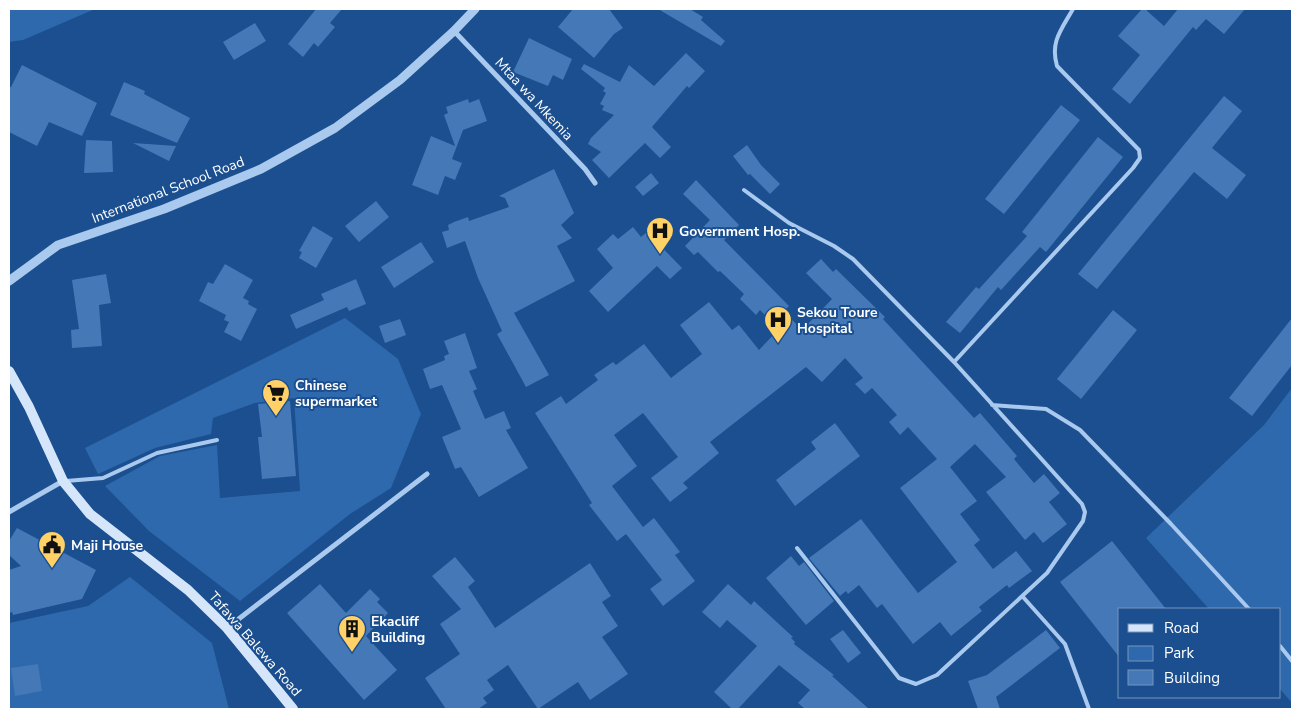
<svg xmlns="http://www.w3.org/2000/svg" width="1301" height="718" font-family="'Nunito Sans',sans-serif">
<rect width="100%" height="100%" fill="#1b4f8f"/>
<path fill="#2e69ad" d="M9,9H95L23,40L9,42Z
M345,318L398,359L421,414L391,488L350,514L240,601L149,531L105,486L160,456L217,445L220,498L300,491L294,398L255,403L213,418L211,434L155,448L98,474L85,448Z
M1292,388V703L1280,689V609H1209L1146,538L1264,425Z
M130,577L212,643L229,709H9V623L88,606Z"/>
<path fill="#4478b7" d="M316,9H342L330,23L335,27L318,47L314,43L303,57L288,44Z
M573,9H609L623,28L614,34L594,58L558,27Z
M658,9H690L703,17L701,20L725,41L721,46Z
M1142,9H1145L1164,26L1178,9H1245L1224,34L1206,19L1196,30L1193,27L1130,104L1112,89L1140,55L1118,36Z
M255,23L266,41L234,60L223,42Z
M529,38L572,59L563,80L553,75L548,86L513,72Z
M686,53L705,71L689,88L687,86L652,127L671,147L660,158L645,143L609,178L592,160L601,152L588,144L591,138L614,115L602,110L604,106L600,104L606,93L603,91L605,88L581,69L584,64L620,82L629,65L654,86Z
M22,65L97,103L82,136L49,122L37,146L9,132V87H11Z
M124,82L145,91L144,94L190,118L177,143L110,115Z
M1224,96L1242,111L1212,148L1246,175L1227,199L1194,172L1097,289L1078,274Z
M468,99L469,103L479,99L487,121L463,130L452,159L462,163L455,180L445,176L438,195L412,185L431,136L455,146L444,115L448,113L446,107Z
M1061,105L1080,120L1004,214L985,199Z
M1098,137L1123,157L1046,252L1040,247L1001,290L998,287L960,333L946,322L976,287L979,289L1027,236L1022,232Z
M86,140L112,141L113,172L84,173Z
M133,143L176,146L169,161Z
M747,145L761,165L780,184L770,194L750,174L748,175L733,156Z
M554,169L574,213L561,225L572,238L557,246L575,281L514,313L549,375L526,387L497,334L502,331L478,278L465,241L447,248L442,232L449,230L448,225L454,222L468,217L469,221L509,207L505,198L499,196Z
M651,173L659,183L643,196L635,187Z
M696,180L739,225L724,240L789,306L784,311L802,330L832,299L806,273L821,259L833,272L836,269L885,317L883,319L974,418L980,413L1017,456L1014,459L1034,483L1044,474L1060,493L1049,502L1067,524L1043,543L1034,532L1025,540L986,492L1006,477L975,444L950,467L977,501L960,514L980,540L974,545L993,569L1016,551L1032,571L1009,588L1007,585L979,607L982,611L951,636L940,622L913,644L882,604L877,608L859,585L848,594L846,591L840,596L809,558L861,519L918,593L957,562L900,488L937,459L908,427L900,435L889,422L897,415L872,388L865,394L855,384L863,378L845,358L822,382L806,367L710,442L719,453L683,483L688,488L670,502L651,478L678,457L643,413L614,435L637,466L612,486L643,527L654,518L680,552L675,555L695,581L663,606L650,589L662,580L626,534L617,541L589,505L592,503L535,413L561,396L566,404L598,380L594,375L613,362L616,365L644,344L671,378L702,354L680,325L709,302L732,330L739,325L759,350L779,329L760,310L756,315L740,299L744,294L720,271L718,272L698,252L694,255L685,246L710,220L683,194Z
M376,201L389,217L359,242L345,226Z
M313,226L333,238L316,268L299,258L302,252L299,251Z
M633,227L641,237L647,232L682,268L670,279L657,266L608,312L589,291L613,268L597,249L613,234L618,239Z
M421,242L434,262L394,288L381,267Z
M225,264L253,280L243,298L249,301L248,304L257,309L241,341L224,332L229,322L224,320L226,315L199,301L208,282L213,284Z
M106,274L111,303L99,305L102,346L72,348L71,330L79,329L72,280Z
M356,279L366,304L349,311L347,307L296,329L290,315L324,300L321,294Z
M1113,310L1137,330L1081,399L1057,379Z
M1292,318V365L1252,416L1229,398Z
M400,319L406,335L385,343L379,326Z
M465,333L477,368L469,371L477,389L473,391L485,419L504,411L511,428L506,430L528,468L479,497L461,467L455,469L442,437L461,429L442,385L430,389L423,369L445,360L444,356L449,354L444,341Z
M290,401L296,476L262,479L258,437H262L258,404Z
M835,423L860,456L795,506L776,480L816,449L811,442Z
M17,528L96,570L82,599L13,615L12,612L9,613V570L21,566L9,555V541Z
M1112,541L1166,609H1120V658L1060,582Z
M791,556L799,566L804,562L834,601L806,625L766,578Z
M455,557L475,581L468,587L495,628L590,563L611,596L602,602L618,626L602,637L628,674L590,700L578,682L538,709L508,665L487,680L494,690L483,698L487,703L478,709H446L425,678L460,654L440,624L461,609L432,576Z
M320,584L346,613L370,589L380,599L377,602L388,613L366,636L397,670L364,700L287,613Z
M728,584L751,605L754,601L793,637L791,638L795,642L794,644L834,675L832,676L869,709H805L798,703L810,690L779,665L738,709H732L714,692L757,646L727,620L720,628L702,612Z
M843,630L861,653L848,663L830,639Z
M1046,630L1060,648L996,697L1000,709H978L968,681L987,675Z
M38,664L42,691L15,696L11,668Z"/>
<g fill="none" stroke-linecap="round" stroke-linejoin="round">
<path stroke="#a9c9ee" stroke-width="4" d="M744,190L789,223L834,246L853,259L954,362L1082,504L1085,512L1083,521L1047,573L937,675L916,684L899,678L797,548
M954,362L1133,168L1140,158L1139,150L1057,66C1050,42 1061,30 1073,9
M992,405L1046,409L1080,430L1171,524L1249,609
M66,481L103,478L157,453L217,440
M1023,597L1065,644L1089,709
M1280,646L1292,661"/>
<path stroke="#a9c9ee" stroke-width="5" d="M454,31L585,169L595,183
M9,512L63,481
M227,628L427,474"/>
<path stroke="#a9c9ee" stroke-width="9" d="M9,281L58,245L164,209L261,169L335,128L400,80L454,31L475,9"/>
<path stroke="#d6e6fa" stroke-width="10" d="M9,371L29,407L63,481L90,514L188,590L227,628L293,709"/>
</g>
<defs>
<symbol id="hospital-pin" viewBox="-11 -11 22 30"><path d="M0 17L-7.5 6A9.5 9.5 0 1 1 7.5 6Z" fill="#ffd166" stroke="#1b4f8f"/><path d="M-5-5h3v3.5h4V-5h3V5h-3V1.5h-4V5h-3Z" fill="#111"/></symbol>
<symbol id="supermarket-pin" viewBox="-11 -11 22 30"><path d="M0 17L-7.5 6A9.5 9.5 0 1 1 7.5 6Z" fill="#ffd166" stroke="#1b4f8f"/><path d="M-6-5.5h2.5l.6 2H6L4.5 2H-2.5L-4.4-4H-6ZM-1.5 3.2a1.3 1.3 0 1 0 .1 0ZM3 3.2a1.3 1.3 0 1 0 .1 0Z" fill="#111"/></symbol>
<symbol id="civic-pin" viewBox="-11 -11 22 30"><path d="M0 17L-7.5 6A9.5 9.5 0 1 1 7.5 6Z" fill="#ffd166" stroke="#1b4f8f"/><path d="M-.6-6.5H3V-4.5H.6V-3L4-1V1h2V6H-6V1h2V-1L-.6-3ZM-1.2 2.5V6h2.4V2.5Z" fill="#111"/></symbol>
<symbol id="building-pin" viewBox="-11 -11 22 30"><path d="M0 17L-7.5 6A9.5 9.5 0 1 1 7.5 6Z" fill="#ffd166" stroke="#1b4f8f"/><path d="M-4-6H4V6H1V3H-1V6H-4ZM-2.5-4.3h1.7v1.8h-1.7ZM.8-4.3h1.7v1.8H.8ZM-2.5-1h1.7V.8h-1.7ZM.8-1h1.7V.8H.8Z" fill="#111"/></symbol>
</defs>
<g fill-rule="evenodd">
<use href="#hospital-pin" x="644" y="215" width="32" height="43"/>
<use href="#hospital-pin" x="762" y="304" width="32" height="43"/>
<use href="#supermarket-pin" x="260" y="377" width="32" height="43"/>
<use href="#civic-pin" x="36" y="529" width="32" height="43"/>
<use href="#building-pin" x="336" y="613" width="32" height="43"/>
</g>
<g text-anchor="middle" dominant-baseline="central" stroke-width="4" stroke-linejoin="round" paint-order="stroke">
<g font-size="14" fill="#fff" stroke="#1b4f8f">
<text transform="translate(534 99) rotate(47)">Mtaa wa Mkemia</text>
<text transform="translate(168 190) rotate(-21)">International School Road</text>
<text transform="translate(255 644) rotate(49)">Tafawa Balewa Road</text>
</g>
<g font-size="14" font-weight="bold" fill="#fff" stroke="#1b4f8f" text-anchor="start">
<text x="679" y="231">Government Hosp.</text>
<text x="797" y="312">Sekou Toure<tspan x="797" dy="16">Hospital</tspan></text>
<text x="295" y="385">Chinese<tspan x="295" dy="16">supermarket</tspan></text>
<text x="71" y="545">Maji House</text>
<text x="371" y="621">Ekacliff<tspan x="371" dy="16">Building</tspan></text>
</g>
</g>
<rect width="1301" height="718" fill="none" stroke="#ffffff" stroke-width="20"/>
<rect x="1118" y="608" width="162" height="90" fill="#1b4f8f" stroke="#7695bc"/>
<rect x="1128" y="624" width="25" height="8" fill="#d6e6fa" stroke="#7695bc"/>
<text x="1164" y="633" font-size="15" fill="#ffffff">Road</text>
<rect x="1128" y="646" width="25" height="15" fill="#2e69ad" stroke="#7695bc"/>
<text x="1164" y="658" font-size="15" fill="#ffffff">Park</text>
<rect x="1128" y="670" width="25" height="15" fill="#4478b7" stroke="#7695bc"/>
<text x="1164" y="683" font-size="15" fill="#ffffff">Building</text>
</svg>
